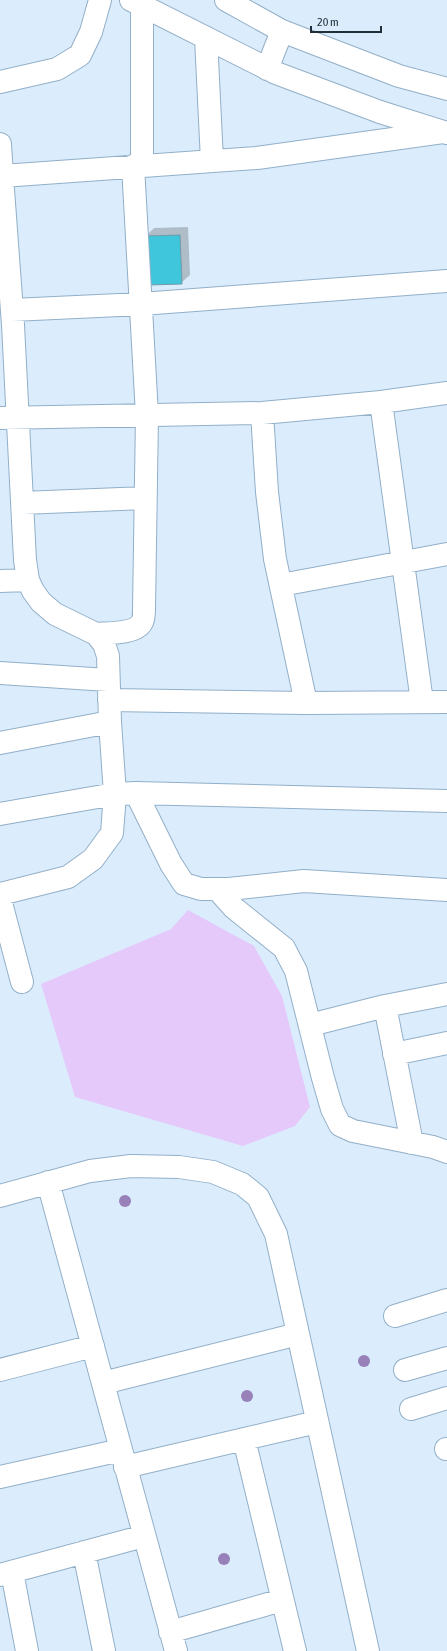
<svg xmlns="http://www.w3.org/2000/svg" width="447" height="1651" font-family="'Asap Condensed',sans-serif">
<rect width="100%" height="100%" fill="#dbedfc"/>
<path fill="#e5c9fb" d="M188,910L254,946L282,996L310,1107L295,1126L243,1146L75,1097L41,984L171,929Z"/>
<path fill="#0003" d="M188,227L190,275L181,283L146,236L154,228Z"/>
<path fill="#3fc6dd" stroke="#709ba4" d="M180,235L182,284L148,285L145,236Z"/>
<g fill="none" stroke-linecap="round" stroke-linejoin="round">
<defs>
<path id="minor" d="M142,5V166
M206,38L212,161
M0,82L57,69L80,55L91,32L100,0
M0,144L2,176H0
M12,310L141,304L447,281
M381,402L422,702
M262,413L267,492L275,559L306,703
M0,418L262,413L381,402L447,393
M22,503L145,498
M0,581L28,580
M281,585L447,554
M96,634C108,633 136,634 142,622C144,619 144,613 144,609L147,415L133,166
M0,673L108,680
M109,700L306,703L447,702
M0,743L110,722
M136,793L171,864L184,884L201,889H229L304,881L447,890
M0,814L115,794L136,793L447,801
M217,889L234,908L284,948L296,971L323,1078L332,1109L340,1125L353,1131L433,1147L447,1152
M0,894L68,877L93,859L112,833L115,794L110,722L108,656L104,644L96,634L55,614L41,602L33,591L28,580L25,560L13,325L2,176L257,158L443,132
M0,899L22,982
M385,1006L412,1143
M310,1025L385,1006L447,994
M394,1054L447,1043
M48,1182L176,1651
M0,1196L90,1171L131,1166L179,1167L213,1172L242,1184L258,1197L276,1234L368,1651
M395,1316L447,1300
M0,1370L93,1346
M405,1370L447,1358
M103,1383L298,1334
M411,1409L447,1398
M244,1439L295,1651
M446,1449H447
M125,1467L317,1422
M0,1477L121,1450
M84,1552L104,1651
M12,1572L27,1651
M0,1575L144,1536
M170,1632L282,1600"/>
<path id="tertiary" d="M131,0L276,73L380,112L447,133
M226,0L282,31L399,76L447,89
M267,69L282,31"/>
</defs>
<use href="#minor" stroke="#92afc8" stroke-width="24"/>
<use href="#tertiary" stroke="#92afc8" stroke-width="24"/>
<use href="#minor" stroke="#fff" stroke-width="22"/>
<use href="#tertiary" stroke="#fff" stroke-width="22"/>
</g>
<g fill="#9881b9">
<circle cx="125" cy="1201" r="6"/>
<circle cx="364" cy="1361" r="6"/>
<circle cx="247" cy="1396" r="6"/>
<circle cx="224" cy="1559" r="6"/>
</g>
<path d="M311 26v6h70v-6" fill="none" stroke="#222e38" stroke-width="2"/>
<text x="317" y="26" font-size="12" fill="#222e38" stroke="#dbedfc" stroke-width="3" paint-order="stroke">20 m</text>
</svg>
